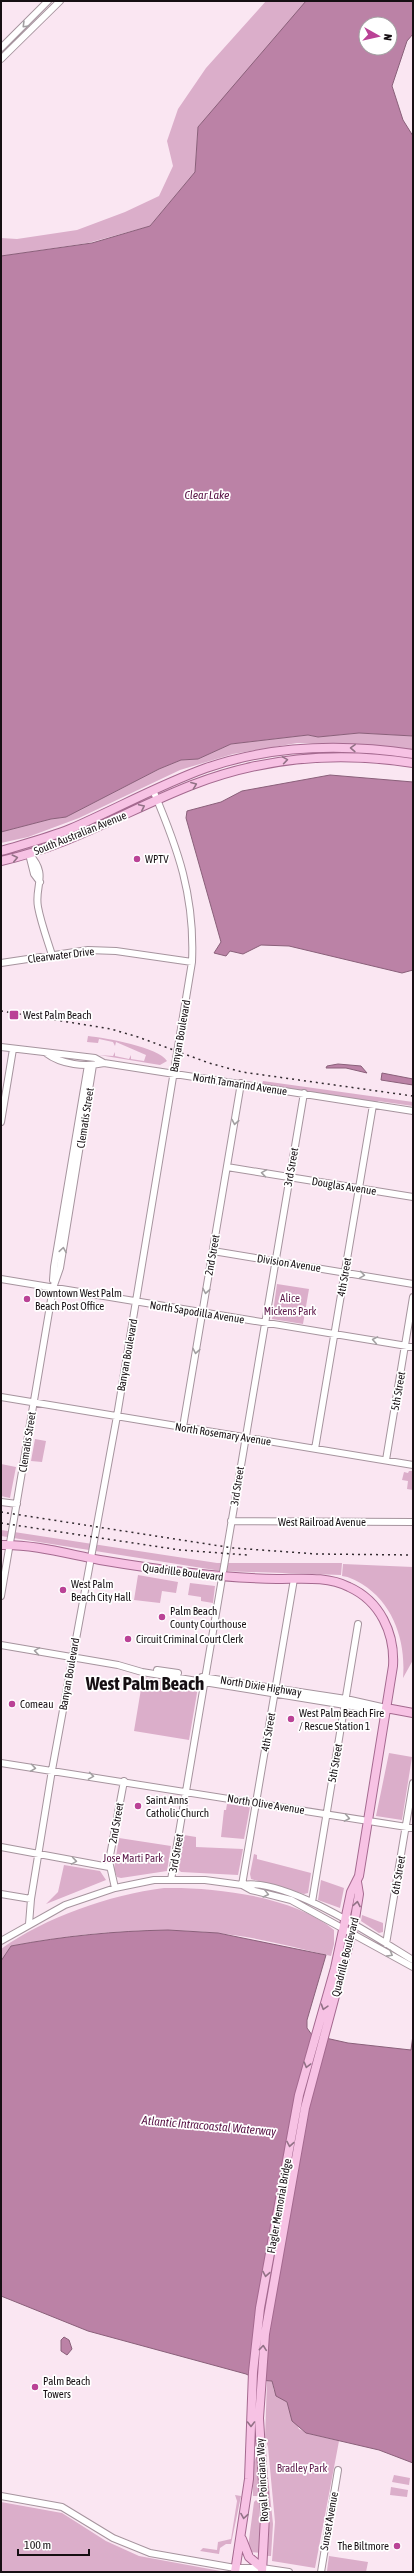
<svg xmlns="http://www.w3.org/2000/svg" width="414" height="2573" font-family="'Asap Condensed',sans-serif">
<rect width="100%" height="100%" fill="#fae6f2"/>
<path fill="#dbaeca" d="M266,1H311L198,127L195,172L150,226L88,243L1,256V238L17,239L77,230L125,212L159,196L173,166L167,141L178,109L206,68Z
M359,733L413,736V750L352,744L297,743L233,754L180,770L79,818L28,837L1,843V832L51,819L66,817L159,769L181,760L198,759L231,744L308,735L318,737Z
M88,1036C105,1038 159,1047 167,1061L160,1065L99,1055L113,1056L115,1052V1056L129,1059L131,1055V1059L144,1061L146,1055L116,1042L115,1046L113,1042L99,1039L98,1043L87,1042Z
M263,1081L413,1102V1106L378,1101L377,1103L262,1084Z
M277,1284L309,1289L303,1324L272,1319Z
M35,1439L46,1441L42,1462L31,1461Z
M1,1464L16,1467L10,1498L1,1496Z
M409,1471H413V1490L407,1489L408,1481L402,1480L404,1472L408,1473Z
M1,1530L217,1563H342L341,1575L221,1571L1,1536Z
M343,1564L413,1567V1660L403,1678C406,1642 394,1604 362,1584C355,1580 350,1577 342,1576Z
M138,1575L178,1582L176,1593L162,1591L160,1603L134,1600Z
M190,1583L215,1586L213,1603L201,1601V1597L188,1595Z
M143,1677L198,1687L189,1740L134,1731Z
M389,1753L412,1757L402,1820L376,1816Z
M227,1804L250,1807L244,1839L221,1837L224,1810H226Z
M184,1835L196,1837V1847L243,1849L238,1875L181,1872L178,1869Z
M119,1838L171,1846L167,1871L121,1878L117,1877L114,1869Z
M254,1854L257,1855V1859L311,1873L308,1893L304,1894L251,1879L250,1874Z
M64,1865L100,1871L106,1880L46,1904L58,1892Z
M321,1880L344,1888L340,1908L318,1900Z
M164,1888C214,1887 294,1896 334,1930V1944L331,1956C294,1947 256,1937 217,1933C147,1926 80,1933 11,1946L1,1961V1949C46,1917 109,1895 164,1888Z
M362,1915L383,1923V1932L379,1933L361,1921Z
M267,2381H272L274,2391L287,2402L299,2429L310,2434L339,2441L315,2568L272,2561L275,2522L268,2447L265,2438Z
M257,2455L261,2496H253L252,2467Z
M264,2457H266L273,2524L271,2556H267L270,2514Z
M394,2475L410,2478L409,2485L392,2482Z
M391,2487L408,2490L407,2497L390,2495Z
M235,2495L241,2496L231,2544H226L220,2548L219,2554L200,2551L203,2548L217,2550L218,2542L231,2539L237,2501Z
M256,2500L259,2503L261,2553L250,2552L248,2547L254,2502Z
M1,2502L62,2513L106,2541L139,2556L226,2572H1Z
M329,2556L368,2562L366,2572L327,2571Z"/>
<path fill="#bb82a6" stroke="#8a607a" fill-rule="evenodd" d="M306,1H413V34L407,41L392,86L403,120L413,136V736L359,733L318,737L308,735L231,744L198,759L181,760L159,769L66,817L51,819L1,832V256L92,243L150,226L195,172L198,127ZM366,24H390V48H366Z
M330,775L413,782V970L402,973L289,946L261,945L243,954L230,951L226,956L214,953L221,942L186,818L187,811L221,802L242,791Z
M338,1064L361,1066L367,1073L346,1068H326L327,1066Z
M382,1073L413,1079V1085L381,1080Z
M168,1930L218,1933L326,1955L307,2020V2028L312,2035L348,2043L411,2050L413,2035V2463L379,2450L306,2433L292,2421L287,2402L276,2396L272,2381L258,2380L246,2374L88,2331L1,2296V1961L11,1946C64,1936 114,1931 168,1930Z
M64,2337L69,2340L72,2349L67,2355L61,2351V2340Z"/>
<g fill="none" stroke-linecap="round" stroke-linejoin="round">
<defs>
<path id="minor" d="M1,48L48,1
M1,59L60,1
M29,854C49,875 34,886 38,907C41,923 47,939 52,955
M29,854L34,874L40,882
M1,963L88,950L116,951L192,962
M1,1047L95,1058L104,1063
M46,1053C62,1065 85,1067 104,1063L413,1111
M1,1122L13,1049
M227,1167L413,1197
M213,1251L413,1284
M1,1279L413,1347
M53,1280L54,1267L88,1065
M1,1397L413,1465
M183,1427L241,1083
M315,1449L373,1105
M386,1460L413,1297
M1,1502L17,1504
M231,1521L413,1522
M1,1596L53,1288L60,1268L93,1065
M1,1645L118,1665L142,1672L345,1705L378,1710L386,1708
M157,1670L178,1673
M202,1677L346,1699L386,1708
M1,1763L413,1828
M1,1847L109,1867
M171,1880L304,1093
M242,1885L294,1579
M242,1885C286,1877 375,1937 413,1960
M115,1888L109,1861L124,1781
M1,1894L31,1899
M312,1902L358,1624
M29,1924L31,1899L52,1770L117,1416L192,962C195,896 178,849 153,790
M1,1941L65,1905L115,1888L154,1880H205L242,1885L251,1890L291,1900L413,1967
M386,1944L413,1783
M1,2496L62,2507L113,2538L150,2553L235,2568H262L289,2572
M321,2572L338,2470"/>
<path id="major" d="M1,851C24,844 48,838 70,829C116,809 159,785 206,768C272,745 345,744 413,754
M1,861C69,846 128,810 192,785C264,757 338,751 413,763
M1,1545C33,1544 68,1554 100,1560C159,1570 217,1578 277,1579C301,1579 327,1576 349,1587C380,1601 395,1633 393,1666L359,1876L351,1892L335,1968L299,2095L260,2308L253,2372L249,2479L235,2572
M386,1708L413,1713
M242,2539L249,2557L262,2568
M262,2572L265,2516L259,2418L265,2334L305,2108L354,1925L359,1894L357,1882"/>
</defs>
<use href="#minor" stroke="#a6949e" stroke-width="8"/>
<use href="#major" stroke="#a4698f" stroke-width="10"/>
<use href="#minor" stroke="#fff" stroke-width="6"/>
<use href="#major" stroke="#f7c2e4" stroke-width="8"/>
<path stroke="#322a2f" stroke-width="1.5" stroke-dasharray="2 4" stroke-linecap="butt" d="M1,1011L111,1029L138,1037L209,1063L242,1072L413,1096
M1,1512L233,1548L317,1554L413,1555
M1,1523L180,1550L247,1555"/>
</g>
<defs><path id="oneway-chevron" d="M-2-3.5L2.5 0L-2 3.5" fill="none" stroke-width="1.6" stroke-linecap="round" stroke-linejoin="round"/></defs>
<g stroke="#a29fa1">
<use href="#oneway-chevron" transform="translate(25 25) rotate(135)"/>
<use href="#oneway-chevron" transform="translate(235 1122) rotate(100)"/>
<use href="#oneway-chevron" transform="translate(264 1173) rotate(-171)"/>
<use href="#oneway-chevron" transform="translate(63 1250) rotate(-81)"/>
<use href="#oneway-chevron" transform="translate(362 1275) rotate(9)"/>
<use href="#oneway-chevron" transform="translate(206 1291) rotate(100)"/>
<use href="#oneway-chevron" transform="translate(375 1340) rotate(-170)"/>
<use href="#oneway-chevron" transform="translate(196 1351) rotate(100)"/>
<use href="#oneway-chevron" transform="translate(37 1651) rotate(-171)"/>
<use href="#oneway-chevron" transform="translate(33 1768) rotate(8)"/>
<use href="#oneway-chevron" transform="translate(91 1776) rotate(9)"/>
<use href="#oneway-chevron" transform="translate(347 1818) rotate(10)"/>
<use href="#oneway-chevron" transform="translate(74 1861) rotate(9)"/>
<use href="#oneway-chevron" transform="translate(266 1894) rotate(14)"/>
<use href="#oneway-chevron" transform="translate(390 1954) rotate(29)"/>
</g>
<g stroke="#927186">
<use href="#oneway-chevron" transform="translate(353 748) rotate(-178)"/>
<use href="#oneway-chevron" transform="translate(285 760) rotate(-9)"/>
<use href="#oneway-chevron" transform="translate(194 785) rotate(-21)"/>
<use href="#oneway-chevron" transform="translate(142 807) rotate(-25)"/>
<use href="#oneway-chevron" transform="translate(15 858) rotate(-13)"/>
<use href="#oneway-chevron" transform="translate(357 1904) rotate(-80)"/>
<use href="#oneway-chevron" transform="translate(324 2007) rotate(107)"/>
<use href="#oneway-chevron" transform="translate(307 2065) rotate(105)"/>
<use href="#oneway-chevron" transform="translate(290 2144) rotate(100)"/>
<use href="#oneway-chevron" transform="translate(266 2274) rotate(100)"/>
<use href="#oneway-chevron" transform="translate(263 2348) rotate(-84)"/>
<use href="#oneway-chevron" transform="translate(251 2424) rotate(90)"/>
<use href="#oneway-chevron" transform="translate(244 2516) rotate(99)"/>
</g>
<g fill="#ba4296" stroke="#fff" stroke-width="1.5">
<circle cx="137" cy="859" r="4"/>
<rect x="9" y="1010" width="10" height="10" rx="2"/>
<circle cx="27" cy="1299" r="4"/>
<circle cx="63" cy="1590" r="4"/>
<circle cx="162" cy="1617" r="4"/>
<circle cx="128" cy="1639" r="4"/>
<circle cx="12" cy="1704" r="4"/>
<circle cx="291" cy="1719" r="4"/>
<circle cx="138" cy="1806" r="4"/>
<circle cx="35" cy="2387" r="4"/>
<circle cx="397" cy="2546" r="4"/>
</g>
<g text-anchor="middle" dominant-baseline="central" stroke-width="3.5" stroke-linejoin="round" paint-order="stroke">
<g font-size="11" fill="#160f13" stroke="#fff">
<text transform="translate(80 833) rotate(-22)">South Australian Avenue</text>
<text transform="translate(61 955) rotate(-7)">Clearwater Drive</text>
<text transform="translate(180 1036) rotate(-80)">Banyan Boulevard</text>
<text transform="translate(240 1084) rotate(9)">North Tamarind Avenue</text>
<text transform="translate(85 1118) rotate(-81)">Clematis Street</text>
<text transform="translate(291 1167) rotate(-80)">3rd Street</text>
<text transform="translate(344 1186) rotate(9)">Douglas Avenue</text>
<text transform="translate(212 1255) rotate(-80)">2nd Street</text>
<text transform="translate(289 1263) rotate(9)">Division Avenue</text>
<text transform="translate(344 1277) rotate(-80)">4th Street</text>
<text transform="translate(197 1312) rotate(9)">North Sapodilla Avenue</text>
<text transform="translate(127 1355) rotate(-80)">Banyan Boulevard</text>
<text transform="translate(398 1391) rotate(-80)">5th Street</text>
<text transform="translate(223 1434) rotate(9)">North Rosemary Avenue</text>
<text transform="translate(27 1442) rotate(-81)">Clematis Street</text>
<text transform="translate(237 1486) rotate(-81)">3rd Street</text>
<text x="322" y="1522">West Railroad Avenue</text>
<text transform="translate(183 1572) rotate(7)">Quadrille Boulevard</text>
<text transform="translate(69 1674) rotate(-80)">Banyan Boulevard</text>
<text transform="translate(261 1686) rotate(9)">North Dixie Highway</text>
<text transform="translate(268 1732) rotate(-80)">4th Street</text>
<text transform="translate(335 1763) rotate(-80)">5th Street</text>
<text transform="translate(266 1804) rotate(9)">North Olive Avenue</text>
<text transform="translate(116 1823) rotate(-80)">2nd Street</text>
<text transform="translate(176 1853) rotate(-80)">3rd Street</text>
<text transform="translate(398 1875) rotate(-80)">6th Street</text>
<text transform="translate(345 1957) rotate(-76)">Quadrille Boulevard</text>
<text transform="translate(279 2206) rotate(-80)">Flagler Memorial Bridge</text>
<text transform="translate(262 2480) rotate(-93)">Royal Poinciana Way</text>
<text transform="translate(329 2521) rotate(-80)">Sunset Avenue</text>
</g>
<g font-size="11" fill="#160f13" stroke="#fff" text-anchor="start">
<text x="145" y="859">WPTV</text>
<text x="23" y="1015">West Palm Beach</text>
<text x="35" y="1293">Downtown West Palm<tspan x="35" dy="13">Beach Post Office</tspan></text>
<text x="71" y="1584">West Palm<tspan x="71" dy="13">Beach City Hall</tspan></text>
<text x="170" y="1611">Palm Beach<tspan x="170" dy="13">County Courthouse</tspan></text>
<text x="136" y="1639">Circuit Criminal Court Clerk</text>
<text x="20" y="1704">Comeau</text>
<text x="299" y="1713">West Palm Beach Fire<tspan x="299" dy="13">/ Rescue Station 1</tspan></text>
<text x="146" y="1800">Saint Anns<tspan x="146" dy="13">Catholic Church</tspan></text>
<text x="43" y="2381">Palm Beach<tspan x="43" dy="13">Towers</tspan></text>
<text x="389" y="2546" text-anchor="end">The Biltmore</text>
</g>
<g font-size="11" fill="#5e1a4b" stroke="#fff">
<text x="290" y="1298">Alice<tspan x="290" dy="13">Mickens Park</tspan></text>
<text x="133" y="1858">Jose Marti Park</text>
<text x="302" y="2468">Bradley Park</text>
</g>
<g font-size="12" font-style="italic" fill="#571244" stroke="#fff">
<text x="207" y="495">Clear Lake</text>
<text transform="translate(209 2126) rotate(5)">Atlantic Intracoastal Waterway</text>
</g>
<g font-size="19" font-weight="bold" fill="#160f13" stroke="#fff">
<text x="145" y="1683">West Palm Beach</text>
</g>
</g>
<rect width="414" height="2573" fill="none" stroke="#160f13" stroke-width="4"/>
<g transform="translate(378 36) rotate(98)"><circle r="19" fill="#ffffff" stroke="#a29fa1"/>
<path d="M0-3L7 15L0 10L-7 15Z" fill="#ba4296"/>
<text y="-6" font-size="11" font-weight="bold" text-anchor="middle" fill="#160f13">N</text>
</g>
<path d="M18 2549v6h71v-6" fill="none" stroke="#160f13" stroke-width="2"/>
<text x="24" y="2549" font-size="12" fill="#160f13" stroke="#ffffff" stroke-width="3" paint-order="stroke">100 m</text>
</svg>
